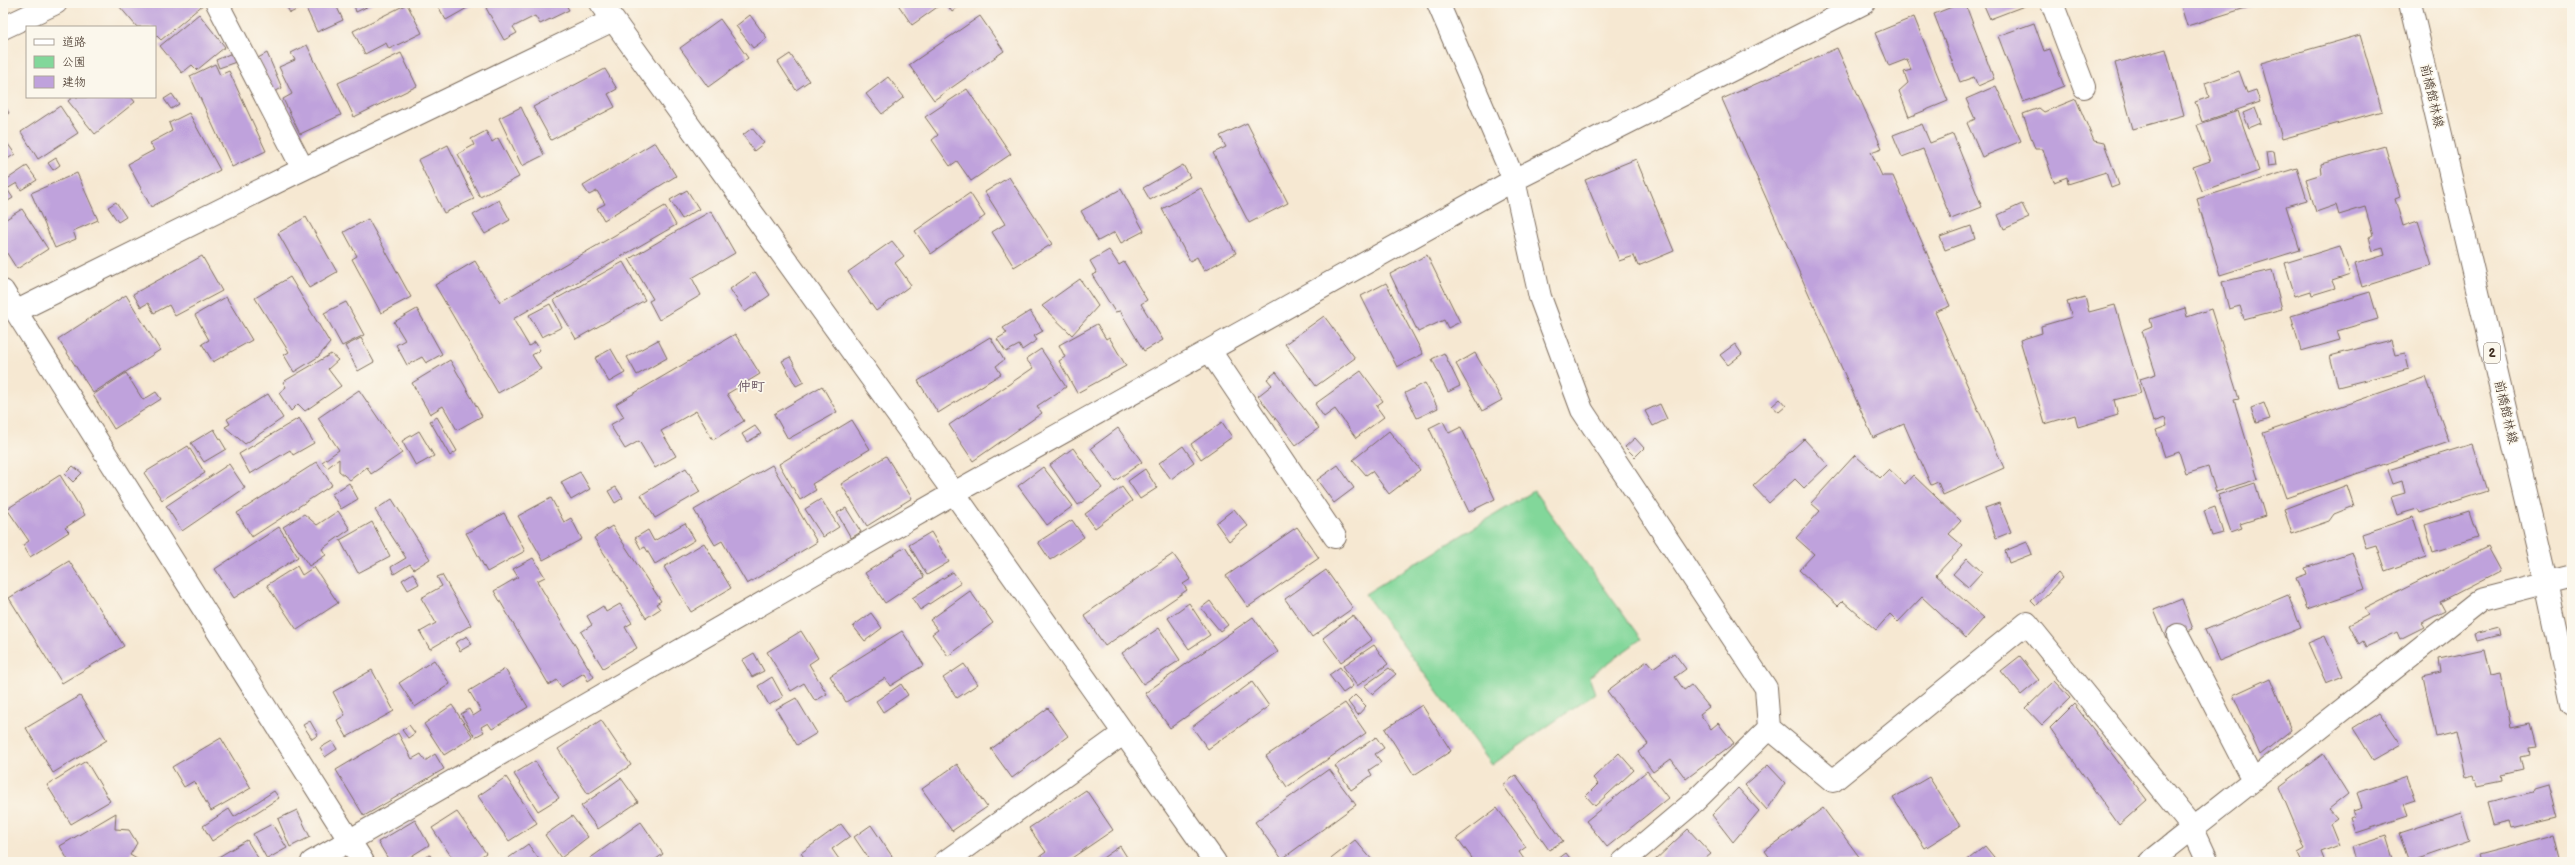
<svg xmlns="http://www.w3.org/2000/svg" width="2575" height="865" font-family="'Balsamiq Sans','Klee One',sans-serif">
<rect width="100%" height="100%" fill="#fbf7ec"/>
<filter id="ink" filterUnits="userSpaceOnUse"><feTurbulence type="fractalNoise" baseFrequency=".025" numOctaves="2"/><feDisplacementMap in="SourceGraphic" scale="8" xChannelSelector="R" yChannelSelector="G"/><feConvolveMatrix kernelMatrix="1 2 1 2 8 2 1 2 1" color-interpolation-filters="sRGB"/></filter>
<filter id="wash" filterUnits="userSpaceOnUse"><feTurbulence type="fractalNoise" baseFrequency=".012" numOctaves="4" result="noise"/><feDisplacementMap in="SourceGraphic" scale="16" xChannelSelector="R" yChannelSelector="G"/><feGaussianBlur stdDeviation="0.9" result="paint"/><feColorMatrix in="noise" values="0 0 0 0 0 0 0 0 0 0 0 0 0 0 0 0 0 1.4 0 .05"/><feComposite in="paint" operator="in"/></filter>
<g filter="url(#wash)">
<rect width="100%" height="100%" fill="#f6e8d2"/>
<path fill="#82d79a" stroke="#5e805c" d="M1534,491L1641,639L1589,677L1595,693L1492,765L1365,594Z"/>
<g id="blocks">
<path fill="#bfa2dc" d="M123,3H205L161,40L155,34V27H137L119,6Z
M285,3H335L343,20L317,32L305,6L290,13Z
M358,3H375L356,12L354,5Z
M436,3H476L446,20Z
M495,3H565L569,10L540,24L535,16L513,27L517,33L504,40L486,8Z
M897,3H943L912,25Z
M946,3H964L952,12Z
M1951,3H1965L1994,79L1978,86L1974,77L1960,82L1934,14L1952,7Z
M1983,3H2032L1990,19Z
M2180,3H2262L2187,26Z
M407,4L422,33L389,49L386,43L365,54L353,31Z
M199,14L225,47L197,70L192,65L182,73L160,46Z
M750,15L767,38L753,48L736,26Z
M980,16L1004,51L934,100L909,65Z
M1914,17L1948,101L1909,117L1899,91L1908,83L1904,72L1911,70L1907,59L1889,66L1875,33Z
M720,19L748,58L708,87L680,48Z
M2034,23L2044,51L2050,49L2064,86L2023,102L1998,36Z
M2360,35L2382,111L2282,139L2261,63Z
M307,45L341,115L300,134L283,99L292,94L279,67L295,60L291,53Z
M1837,48L1882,148L1871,152L1882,176H1893L1950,306L1935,312L2004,468L1943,495L1938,482L1931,485L1904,424L1873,438L1722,99Z
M2166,49L2184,115L2133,129L2115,63Z
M232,53L236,62L219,68L216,60Z
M267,53L282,88L274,92L258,58Z
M401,53L417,86L354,117L338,83Z
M790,54L809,81L796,90L778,62Z
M215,64L220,75L229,71L266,151L232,167L190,76Z
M605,69L617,89L608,94L615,107L551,140L533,107Z
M2239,71L2247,93L2256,90L2260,102L2202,122L2195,102L2209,97L2205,83Z
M888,77L904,97L882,114L866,94Z
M1996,86L2021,141L1982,157L1967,123L1975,119L1966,99Z
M967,89L1011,154L971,181L957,161L950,166L932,140L938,135L925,117Z
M172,94L179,104L171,109L164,99Z
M73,97H131L135,102L95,134L68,101Z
M2076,99L2094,141L2104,143L2119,185L2111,188L2106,172L2068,184L2067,177L2054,182L2043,149H2035L2023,114L2039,108L2044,112Z
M3,103L9,113L3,117Z
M60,106L78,133L38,159L21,132Z
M521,107L544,155L522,166L499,118Z
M2255,108L2261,123L2249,128L2243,113Z
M2238,111L2259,171L2202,191L2193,167L2210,161L2197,125Z
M189,113L220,170L151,207L128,164L154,150L150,143L172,131L169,123Z
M1247,123L1288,203L1249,223L1213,153L1226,147L1220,136Z
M1922,124L1930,143L1953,134L1982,207L1951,219L1923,149L1902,157L1893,135Z
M752,128L764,143L754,151L743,135Z
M486,131L492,142L498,138L519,177L480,197L458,154L474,145L471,139Z
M5,140L15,154L3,162V141Z
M655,142L676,176L604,220L597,208L605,204L597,191L589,195L583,186Z
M448,145L474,199L444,213L418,160Z
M2385,146L2400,197L2395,199L2403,226L2418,221L2432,265L2362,287L2355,264L2385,255L2383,248L2373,251L2369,237L2373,235L2365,207L2339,215L2336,205L2316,212L2306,179L2322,174L2321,164Z
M2274,151L2276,165L2268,166L2266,152Z
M56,158L60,165L53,170L48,163Z
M1636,159L1674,251L1638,266L1634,256L1619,261L1585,180Z
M1183,165L1190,177L1150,200L1143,188Z
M27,166L37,180L21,190L17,183L7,189L13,198L3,204V182Z
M2297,168L2307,200L2286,206L2300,250L2220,275L2197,199Z
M77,173L98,220L73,231L76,239L55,248L31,193Z
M1009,177L1052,244L1014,267L992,232L1005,224L985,192Z
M1201,188L1236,253L1204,271L1197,257L1190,261L1162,209Z
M1121,189L1144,231L1121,243L1115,232L1098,241L1081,211Z
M687,190L699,209L682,219L670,200Z
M970,193L985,216L931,254L915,231Z
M499,200L510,220L485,234L473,215Z
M116,202L126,217L118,222L108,207Z
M2022,204L2029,218L2004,229L1998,215Z
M665,206L676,225L513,319L529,346L535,342L540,350L532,355L541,369L498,393L435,285L475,261L500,302Z
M22,209L48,249L17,269L3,247V221Z
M711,211L735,253L692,278L701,295L659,320L649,301L653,299L629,259Z
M306,217L337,272L309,288L278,233Z
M368,219L411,297L381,313L352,259L357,256L344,232Z
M1971,226L1975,239L1945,250L1940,237Z
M892,241L904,256L895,263L911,285L876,311L848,272Z
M2340,246L2350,275L2332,281L2335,288L2312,295L2311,291L2295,296L2285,263Z
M1109,250L1119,265L1124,262L1147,300L1141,304L1163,340L1144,351L1120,311L1115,312L1092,275L1097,273L1090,261Z
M1427,255L1460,322L1448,328L1444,320L1418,332L1390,274Z
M202,256L222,291L175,316L169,305L154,313L148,303L141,307L133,294Z
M623,262L645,300L576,339L554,300Z
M2272,270L2282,309L2244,319L2240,306L2229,309L2222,282Z
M755,272L770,295L745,312L730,289Z
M290,277L330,343L318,357L294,372L284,355L289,352L255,298Z
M1080,279L1098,306L1072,335L1042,306Z
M1386,283L1423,354L1397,367L1361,296Z
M2370,292L2378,319L2337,331L2340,340L2301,351L2291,316Z
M126,295L160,350L93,393L58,339Z
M226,297L252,340L213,362L202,344L209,340L195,315Z
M2085,297L2089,312L2115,305L2141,393L2114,400L2118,415L2078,427L2075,415L2045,424L2020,340L2042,333L2041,326L2072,317L2067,302Z
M346,302L364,335L342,346L324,313Z
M550,304L562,327L542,337L529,315Z
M2185,308L2187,317L2211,309L2239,399L2234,400L2258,479L2216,492L2208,467L2186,474L2179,452L2165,457L2156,430L2167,426L2165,418L2153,422L2140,379L2156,374L2142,331L2152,327L2150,319Z
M417,309L442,354L426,363L422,357L407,365L396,345L405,340L394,322Z
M1030,311L1043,331L1034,336L1037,340L1022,350L1019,345L1006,352L997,339L1007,333L1003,328Z
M1324,316L1355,358L1316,386L1285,344Z
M1097,324L1106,339L1109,337L1126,366L1077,393L1059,361L1065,357L1059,345Z
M735,334L760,374L727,394L744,421L713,440L696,411L661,431L676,456L655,468L639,441L625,449L610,425L624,417L616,404Z
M990,337L1004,360L996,366L1001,374L938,413L918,381Z
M361,338L374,362L358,371L345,346Z
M658,340L667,358L637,375L627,357Z
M2391,340L2395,355L2405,353L2409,369L2338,387L2330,356Z
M1735,344L1742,354L1728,365L1720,355Z
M611,349L625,373L609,382L595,358Z
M1041,349L1066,387L1037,406L1042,413L973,461L949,425L1033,368L1026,359Z
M1444,353L1460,386L1448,392L1432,359Z
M1475,353L1502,400L1482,411L1456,364Z
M331,354L338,360L328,369L341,386L305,411L298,404L291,411L279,393L286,387L283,382Z
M790,357L804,382L796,386L782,361Z
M450,360L482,416L457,430L443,406L430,414L412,383Z
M1361,371L1383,401L1376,406L1384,417L1356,438L1335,409L1324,417L1315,404Z
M1276,372L1319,428L1296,445L1258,396L1272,385L1267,379Z
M126,373L143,400L156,392L161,399L114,429L93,395Z
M2426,377L2449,442L2286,498L2263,433Z
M1425,383L1438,408L1417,418L1405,393Z
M822,386L837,412L788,439L774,414Z
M359,390L402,453L371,474L367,467L350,480L339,471V459L327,468L322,462L339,450L318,418Z
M268,394L283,418L245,444L225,427L230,424L227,419Z
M1780,399L1786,406L1779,412L1772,406Z
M2264,403L2270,419L2256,423L2251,408Z
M1660,404L1667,419L1653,426L1645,411Z
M437,417L457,451L450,456L430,421Z
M299,418L314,443L293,455L290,450L250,474L239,454Z
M852,420L870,449L812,484L816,490L800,500L779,464Z
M1443,421L1449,433L1461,427L1495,499L1469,512L1429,428Z
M1222,422L1232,437L1201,459L1191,444Z
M755,426L761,434L747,442L742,434Z
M1118,428L1142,462L1115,481L1091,448Z
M214,429L226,449L204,462L191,443Z
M419,431L434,456L416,466L402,441Z
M1389,431L1420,470L1389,494L1372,471L1366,475L1353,460Z
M1635,438L1644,448L1635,457L1625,447Z
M1804,439L1828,465L1804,488L1795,479L1769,503L1753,486Z
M2472,444L2487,491L2419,513L2417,509L2397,515L2391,497L2405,493L2402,481L2393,484L2388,470Z
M188,446L205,473L162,500L144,473Z
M1183,446L1194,462L1171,479L1159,463Z
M1073,448L1102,488L1078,505L1050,465Z
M1855,455L1880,478L1889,469L1905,484L1913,475L1961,521L1949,534L1963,546L1936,575L1984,618L1966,638L1922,597L1898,622L1890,614L1876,630L1843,601L1838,606L1799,570L1814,554L1796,538L1820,511L1811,503Z
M886,456L912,498L867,526L841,484Z
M317,462L332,485L252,537L237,513Z
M229,464L245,488L182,531L166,506Z
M772,465L817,542L747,584L722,541L715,545L694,510Z
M1338,465L1354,488L1334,503L1317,480Z
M73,466L82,473L73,482L65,474Z
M1043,467L1073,506L1047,525L1018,486Z
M686,468L700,492L655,518L641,495Z
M1145,469L1157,488L1140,499L1128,481Z
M580,472L590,489L571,500L561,482Z
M60,475L85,515L65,528L69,532L30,557L23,545L29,541L7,509Z
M349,483L358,499L341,509L332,494Z
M2255,483L2265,516L2240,524L2242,528L2231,532L2218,495Z
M2347,485L2354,506L2334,514L2329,521L2292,534L2284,509Z
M616,487L623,498L615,503L608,491Z
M1122,487L1132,501L1095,528L1085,514Z
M551,498L564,522L571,518L582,539L543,560L518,516Z
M392,499L430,559L414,569L410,564L394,574L391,567L406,558L375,510Z
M821,499L839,527L823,537L805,509Z
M1999,503L2011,532L1996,538L1985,508Z
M2215,507L2223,533L2212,536L2204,511Z
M846,508L861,532L851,538L837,513Z
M1234,509L1248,526L1229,541L1216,523Z
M338,511L350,529L322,549L326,555L309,566L283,527L304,514L317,525Z
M2469,511L2478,538L2433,552L2425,525Z
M504,513L525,551L487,572L466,533Z
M2413,517L2426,557L2385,571L2376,545L2366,548L2362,534Z
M1072,520L1084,537L1050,560L1038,542Z
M372,522L390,556L358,573L340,540Z
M685,523L695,540L655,564L645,547L641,549L635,538L648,530L654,541Z
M612,526L661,601L656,604L660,609L646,618L594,538Z
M279,527L298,557L234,598L215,569Z
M1297,527L1319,558L1248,607L1226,576Z
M931,532L949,562L927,575L909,545Z
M2027,542L2032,554L2009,563L2005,551Z
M704,543L731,588L691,612L664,567Z
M905,547L924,577L885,603L865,573Z
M2487,547L2500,571L2440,602L2445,611L2421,623L2424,627L2400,639L2397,632L2366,647L2363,641L2359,644L2349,625L2368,615L2364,609Z
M2352,552L2365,589L2307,609L2296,578L2307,574L2305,568Z
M1173,554L1191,579L1183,584L1187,590L1105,646L1084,615Z
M533,558L545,577L537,581L594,677L588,681L584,673L561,687L557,680L549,685L494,591L518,577L513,569Z
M1967,558L1982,572L1968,587L1953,574Z
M69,561L124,646L62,683L9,598Z
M297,566L302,575L314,567L338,603L297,630L267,585Z
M1326,570L1353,608L1312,637L1285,599Z
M953,572L961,583L920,610L912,598Z
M413,573L419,584L408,590L402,580Z
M2058,573L2062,578L2036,606L2031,601Z
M442,575L471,625L430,649L420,632L436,623L421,598L442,586L437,577Z
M970,591L993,623L948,656L932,634L938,630L930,620Z
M2288,595L2301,628L2219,661L2205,630Z
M2182,599L2193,629L2166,639L2154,610Z
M1210,601L1228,625L1220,631L1201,608Z
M1189,603L1210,635L1189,649L1168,618Z
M620,604L632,623L625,627L637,648L603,668L581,632L592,625L587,616L603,606L606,612Z
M871,613L882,628L865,641L853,626Z
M1353,615L1372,640L1341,662L1323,638Z
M1253,617L1278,652L1170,728L1145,693Z
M1159,628L1180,660L1143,684L1122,653Z
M2498,628L2500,635L2477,641L2475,634Z
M801,631L818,658L809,664L827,694L815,701L804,683L791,691L767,652Z
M902,631L924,665L890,686L885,678L846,702L830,676Z
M467,636L472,644L460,651L455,643Z
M2325,636L2343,676L2326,683L2308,643Z
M1374,645L1388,664L1357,686L1343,666Z
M2484,649L2490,676L2500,674L2511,727L2530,723L2536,746L2528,747L2529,755L2520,757L2523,770L2501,775L2502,781L2477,786L2474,775L2466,777L2456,732L2436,737L2423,676L2441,672L2439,659Z
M754,653L764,671L752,677L742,660Z
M1674,653L1686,669L1675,677L1684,690L1691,685L1709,707L1700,714L1711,729L1718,723L1734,743L1686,779L1671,759L1653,772L1638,752L1648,744L1607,691L1647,661L1653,668Z
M2020,656L2039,680L2021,695L2001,671Z
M434,660L450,684L415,707L399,683Z
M964,664L978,684L957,698L943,678Z
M1340,667L1353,686L1343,693L1329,675Z
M1389,668L1396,674L1373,694L1364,686Z
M505,669L528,707L492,729L488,723L481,727L484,732L475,737L461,714L469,709L473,716L481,711L469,691Z
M372,670L394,711L347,737L337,720L345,715L333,692Z
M772,677L783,697L769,705L758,686Z
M2270,678L2291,730L2260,755L2233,695Z
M2054,681L2070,698L2042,725L2026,708Z
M1252,682L1269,706L1208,749L1192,727Z
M901,684L908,695L883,712L876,701Z
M1355,695L1366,706L1358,715L1348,702Z
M80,696L107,740L53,773L26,728Z
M796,698L817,733L797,745L776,709Z
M1345,703L1366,733L1287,787L1266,756Z
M2074,704L2147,800L2119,825L2050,728Z
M452,705L473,737L444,755L424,724Z
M1422,705L1451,751L1414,775L1385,729Z
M1048,708L1068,736L1012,778L991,749Z
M2379,712L2401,744L2373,760L2353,728Z
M601,720L631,765L588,794L558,749Z
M310,721L318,735L312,739L303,725Z
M409,725L415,733L408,738L402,730Z
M398,733L412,759L421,754L425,761L435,754L444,769L364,816L336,770Z
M1376,737L1384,748L1375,754L1381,762L1369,770L1372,775L1351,790L1335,766Z
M221,738L251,788L211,811L194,781L184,787L172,767Z
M332,741L337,749L325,757L320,748Z
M1619,753L1634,770L1595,806L1586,796L1598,784L1593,778Z
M2323,754L2348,794L2329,809L2337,818L2330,823L2339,845L2321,852L2325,862H2302L2298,853L2305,849L2279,787Z
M86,761L110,801L71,824L47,785Z
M535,761L559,798L538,811L514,774Z
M957,764L987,807L952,831L922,789Z
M1768,765L1785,783L1767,810L1745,785Z
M1329,769L1356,805L1282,859L1255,822Z
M1647,771L1668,798L1607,847L1586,821Z
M1516,775L1563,841L1549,850L1503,785Z
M2407,776L2416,801L2404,805L2408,816L2356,833L2351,818L2356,816L2353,810L2362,807L2357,793Z
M506,777L537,823L509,841L478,796Z
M1929,777L1960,826L1925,848L1893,798Z
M621,778L638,802L598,829L581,806Z
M2548,784L2557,817L2512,828L2510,821L2493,825L2487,803L2533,792L2534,788Z
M1738,788L1759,811L1733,842L1712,815Z
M1086,790L1113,830L1066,862H1043L1039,857L1046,852L1029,828Z
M274,791L279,798L212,841L203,826L229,809L234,817Z
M1497,808L1526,847L1519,852L1526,862H1467L1472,858L1457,838Z
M1823,808L1863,862H1773L1765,851Z
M297,810L310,837L290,847L278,819Z
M457,812L486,853L473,862H455L432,828Z
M116,813L115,829L129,830L137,843L130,855L142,862H69L60,846Z
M2461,813L2470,841L2409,862L2399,833Z
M572,816L588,837L561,858L545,835Z
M415,820L429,845L402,862H390L378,842Z
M641,822L663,854L652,862H591L589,859Z
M272,824L287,848L267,859L253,834Z
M841,824L850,836L832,849L841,862H807L801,853Z
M871,825L896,862H871L854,837Z
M1688,829L1711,854L1701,862H1653Z
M2554,835L2561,862H2480L2478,855Z
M2386,836L2394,862H2356L2352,847Z
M247,840L260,861L210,862Z
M1355,840L1374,862H1327Z
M528,844L541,862H503Z
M1120,846L1130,862H1097Z
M1985,846L1998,862H1965Z
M1566,853L1573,862H1554Z
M430,855L434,862H416Z"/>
</g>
</g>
<g filter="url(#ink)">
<use href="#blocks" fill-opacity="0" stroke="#7c6c5d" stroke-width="1"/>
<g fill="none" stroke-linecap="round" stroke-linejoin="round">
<defs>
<path id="minor" d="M217,3L303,169
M601,3L954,493L1215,862
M1438,3L1514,180L1540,297L1582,410L1766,688L1769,728L1695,801L1623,862
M2052,3L2084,87
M3,28L56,3
M3,291L363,862
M17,311L293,174L613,20
M1210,351L1335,537
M2178,635L2253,780
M1769,728L1833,781L2027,623L2192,827L2208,862
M312,862L954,493L1514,180L1864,3
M945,862L1124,733
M2150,862L2482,599L2572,576"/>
<path id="major" d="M2410,3L2546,582L2572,704"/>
</defs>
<use href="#minor" stroke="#7c6c5d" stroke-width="24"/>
<use href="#major" stroke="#7c6c5d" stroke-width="24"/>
<use href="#minor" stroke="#fff" stroke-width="22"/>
<use href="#major" stroke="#fff" stroke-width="22"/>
</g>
</g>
<g text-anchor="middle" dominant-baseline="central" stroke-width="3.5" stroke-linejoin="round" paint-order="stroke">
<rect fill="#fbf7ec" stroke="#75685c" stroke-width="1" x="2484" y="343" width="16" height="20" rx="3"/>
<g font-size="12" font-weight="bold" fill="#3b2a1e">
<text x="2492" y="353">2</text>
</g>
<g font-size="13" fill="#3b2a1e" stroke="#fbf7ec">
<text transform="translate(2432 96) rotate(77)">前橋館林線</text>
<text transform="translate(2506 412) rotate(77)">前橋館林線</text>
</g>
<g font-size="14" font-weight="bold" fill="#695460" stroke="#fbf7ec">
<text x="751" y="386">仲町</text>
</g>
</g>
<rect width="2575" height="865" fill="none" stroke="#fbf7ec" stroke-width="16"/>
<rect x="26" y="26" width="130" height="72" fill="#fbf7ec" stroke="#aea59a"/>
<rect x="34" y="39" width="20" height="6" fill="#ffffff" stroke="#aea59a"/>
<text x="62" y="46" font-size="12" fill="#3b2a1e">道路</text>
<rect x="34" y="56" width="20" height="12" fill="#82d79a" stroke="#aea59a"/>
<text x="62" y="66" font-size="12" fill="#3b2a1e">公園</text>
<rect x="34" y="76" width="20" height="12" fill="#bfa2dc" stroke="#aea59a"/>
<text x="62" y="86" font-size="12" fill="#3b2a1e">建物</text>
</svg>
